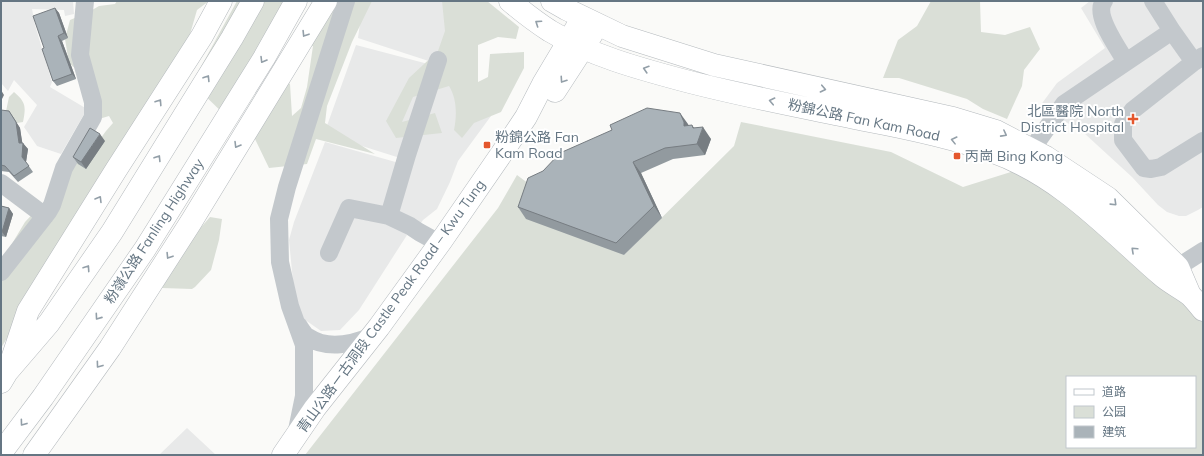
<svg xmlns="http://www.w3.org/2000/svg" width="1204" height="456" font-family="Mulish,'Noto Sans SC',sans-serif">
<rect width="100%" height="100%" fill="#fafaf8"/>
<path fill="#e8e9e9" d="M1,1H73L74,14L65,16L64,10L32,9L35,25L52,82L50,87L87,109L61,154L37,146L24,127L37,105L14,80L8,91L1,83Z
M363,1H472L447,67L358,38Z
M1090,1H1203V207L1198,210L1186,216H1179L1167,212L1158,205L1132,177L1084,133L1040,106L1057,83L1105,48L1081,8Z
M356,45L432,65L400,158L324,134Z
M440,71L473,109L491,116L458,161L450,182L437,209L423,220L418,227L396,210L424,115Z
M325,142L399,163L388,220L407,235L359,310L340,330L321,331L301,317L294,292L289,240L294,222Z
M187,428L216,455H159Z"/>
<path fill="#dadfd7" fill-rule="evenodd" d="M117,1H209L197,10L186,48L1,348V262L25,222L61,184L73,161L92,150L106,131L113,123L109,116L99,119L76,69L69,63L65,39L70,20L87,13L99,6L115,4Z
M237,1H304L232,122L192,83Z
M316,1H372L352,42L327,106L325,123L375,154L316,139L307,164L269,168L255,139L239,129L274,72L290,84L292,116L301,108L307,87L313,46L287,48Z
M442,1H487L519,27L516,39L498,37L478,45V82L488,77L490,54L524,52V68L501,112L474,123L462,138L454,130C457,115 457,99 449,86L413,97L402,122L435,113L442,133L396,138L386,121L409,78L438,51L445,31Z
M931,1H980L981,32L1005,35L1030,27L1040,49L1024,70L1022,86L1007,119L983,109L967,99L899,78H883L898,40L917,26Z
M14,92C26,102 26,107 23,122L17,123L5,116L9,97Z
M741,122L891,152L963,187L1020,169L1203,299V455H305L498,208L517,175L624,255L734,146ZM1067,377H1195V447H1067Z
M210,217L222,219L219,240L211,270L195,287L192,289L162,288L189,241Z"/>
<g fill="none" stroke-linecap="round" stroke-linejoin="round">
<defs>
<path id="major" d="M510,1C523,12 536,22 550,31C590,55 637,68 682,80C742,96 803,107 864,120C907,128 951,137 993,152C1061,176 1108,229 1161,275C1170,283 1181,288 1190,295C1195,300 1199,305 1203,310
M552,1L566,9L622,36L714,65L953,118L996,131L1046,157L1108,198L1178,267L1190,295
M555,91L592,34
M283,455L315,408L379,327L442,240L502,153L526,117L543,84L577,27"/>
<path id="highway" d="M11,362L28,311L116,170L202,36L221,1
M1,382L7,372L49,323L112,232L232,38L253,1
M1,453L43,397L145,249L264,58L296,1
M34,455L110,348L191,222L326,1"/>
</defs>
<use href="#major" stroke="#b5babe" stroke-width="23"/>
<use href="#highway" stroke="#b4b9bd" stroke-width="23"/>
<path stroke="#c3c8cc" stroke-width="18" d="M1104,1C1093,15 1119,49 1126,62
M1153,1L1172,31
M1194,62L1133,110L1123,124V140L1144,168L1151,169L1161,167L1203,141
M1024,160L1064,104L1172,31L1194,62L1203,56
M1,183L45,216
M389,216L407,155L438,60
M329,253L349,208L389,216L410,226L419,232L439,243
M1,272L48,212L52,205L64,168L93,117V102L80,55L85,1
M1167,274L1203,251
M298,325C301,329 304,335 308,337C327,350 353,344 372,336
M297,430L304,396V345L290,306L280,262L279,219L287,187L346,1"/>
<use href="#major" stroke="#fff" stroke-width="22"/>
<use href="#highway" stroke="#fff" stroke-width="22"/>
</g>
<path fill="#929a9f" d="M55,8L59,13L68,38L62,41L76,79L57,86L53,81L44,48Z
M1,110L13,117L20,128L22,143L28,149L26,162L33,172L18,182L9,172L1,171Z
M688,124V126L695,128L711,139L705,155L673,159L641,173L662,218L624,255L526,219L518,207L543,171L612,130Z
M105,141L86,169L78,164L73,157Z
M1,206L9,208L13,214L6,237L1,236Z"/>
<path fill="#777d82" d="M55,8L59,13L68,38L64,33Z
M58,36L62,41L76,79L72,74Z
M1,90L4,95L1,101Z
M9,111L20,128L23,147V143L28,149L26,162L22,157L19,143Z
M680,113L688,124L692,133L684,126Z
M692,125L700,136L703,127L711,139L705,155L697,144Z
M100,134L105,141L86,169L81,162Z
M633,162L641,173L662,218L654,206Z
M9,208L13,214L6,237L2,232Z"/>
<path fill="#aab3b9" stroke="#777d82" d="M55,8L64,33L58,36L72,74L53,81L42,49L44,48L33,16Z
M647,108L680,113L684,122V126L692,125L693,128L703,127L697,144L665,148L633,162L654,206L616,243L518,207L528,178L543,171L560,153L612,130L610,125Z
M1,110L9,111L16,122L19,143H23L22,157L29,166L14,176L5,166L1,165Z
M90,128L100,134L81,162L73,157Z
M1,206L9,208L2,232L1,231Z"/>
<defs><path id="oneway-chevron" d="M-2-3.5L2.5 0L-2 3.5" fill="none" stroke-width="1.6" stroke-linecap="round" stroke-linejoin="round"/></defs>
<g stroke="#939fa8">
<use href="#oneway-chevron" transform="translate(538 23) rotate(-146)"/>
<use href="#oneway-chevron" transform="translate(305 34) rotate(122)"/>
<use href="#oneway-chevron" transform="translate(263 60) rotate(121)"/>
<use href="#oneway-chevron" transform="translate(646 69) rotate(-163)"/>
<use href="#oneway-chevron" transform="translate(207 78) rotate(-58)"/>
<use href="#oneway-chevron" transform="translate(563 80) rotate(124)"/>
<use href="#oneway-chevron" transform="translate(823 89) rotate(12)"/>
<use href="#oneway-chevron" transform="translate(772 101) rotate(-168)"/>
<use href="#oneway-chevron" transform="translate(159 102) rotate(-57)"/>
<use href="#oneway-chevron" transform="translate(1004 134) rotate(28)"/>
<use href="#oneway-chevron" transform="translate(954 140) rotate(-166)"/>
<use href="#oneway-chevron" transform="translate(237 145) rotate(121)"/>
<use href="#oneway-chevron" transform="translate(158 158) rotate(-58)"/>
<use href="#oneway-chevron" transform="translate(99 199) rotate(-59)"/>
<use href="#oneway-chevron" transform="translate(1114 203) rotate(44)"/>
<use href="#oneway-chevron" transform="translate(1134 250) rotate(-137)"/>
<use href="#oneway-chevron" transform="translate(169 256) rotate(122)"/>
<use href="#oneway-chevron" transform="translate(87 268) rotate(-56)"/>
<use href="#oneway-chevron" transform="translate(98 317) rotate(125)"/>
<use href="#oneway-chevron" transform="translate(99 365) rotate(126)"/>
<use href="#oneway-chevron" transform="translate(23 423) rotate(126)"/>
</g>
<g fill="#e4572e" stroke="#fff" stroke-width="1.5">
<path d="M1131 113h4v4h4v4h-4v4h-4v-4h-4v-4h4z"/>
<rect x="483" y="141" width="8" height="8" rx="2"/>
<rect x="953" y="152" width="8" height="8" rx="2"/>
</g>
<g text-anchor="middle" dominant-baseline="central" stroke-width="4" stroke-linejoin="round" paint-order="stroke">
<g font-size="14" fill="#657683" stroke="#fff" text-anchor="start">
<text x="1124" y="111" text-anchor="end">北區醫院 North<tspan x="1124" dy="16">District Hospital</tspan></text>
<text x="495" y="137">粉錦公路 Fan<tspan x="495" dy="16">Kam Road</tspan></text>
<text x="965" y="156">丙崗 Bing Kong</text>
</g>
<g font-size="14" fill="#657683" stroke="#fff">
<text transform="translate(864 120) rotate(12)">粉錦公路 Fan Kam Road</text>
<text transform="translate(154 231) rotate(-57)">粉嶺公路 Fanling Highway</text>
<text transform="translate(391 306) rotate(-54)">青山公路－古洞段 Castle Peak Road – Kwu Tung</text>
</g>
</g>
<rect width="1204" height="456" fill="none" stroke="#657683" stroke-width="4"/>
<rect x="1066" y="376" width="130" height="72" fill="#ffffff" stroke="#c1c8cd"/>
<rect x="1074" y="389" width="20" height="6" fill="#ffffff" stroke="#c1c8cd"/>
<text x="1102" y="396" font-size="12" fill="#657683">道路</text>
<rect x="1074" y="406" width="20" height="12" fill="#dadfd7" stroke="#c1c8cd"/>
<text x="1102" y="416" font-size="12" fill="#657683">公园</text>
<rect x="1074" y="426" width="20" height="12" fill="#aab3b9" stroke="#c1c8cd"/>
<text x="1102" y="436" font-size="12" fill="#657683">建筑</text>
</svg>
